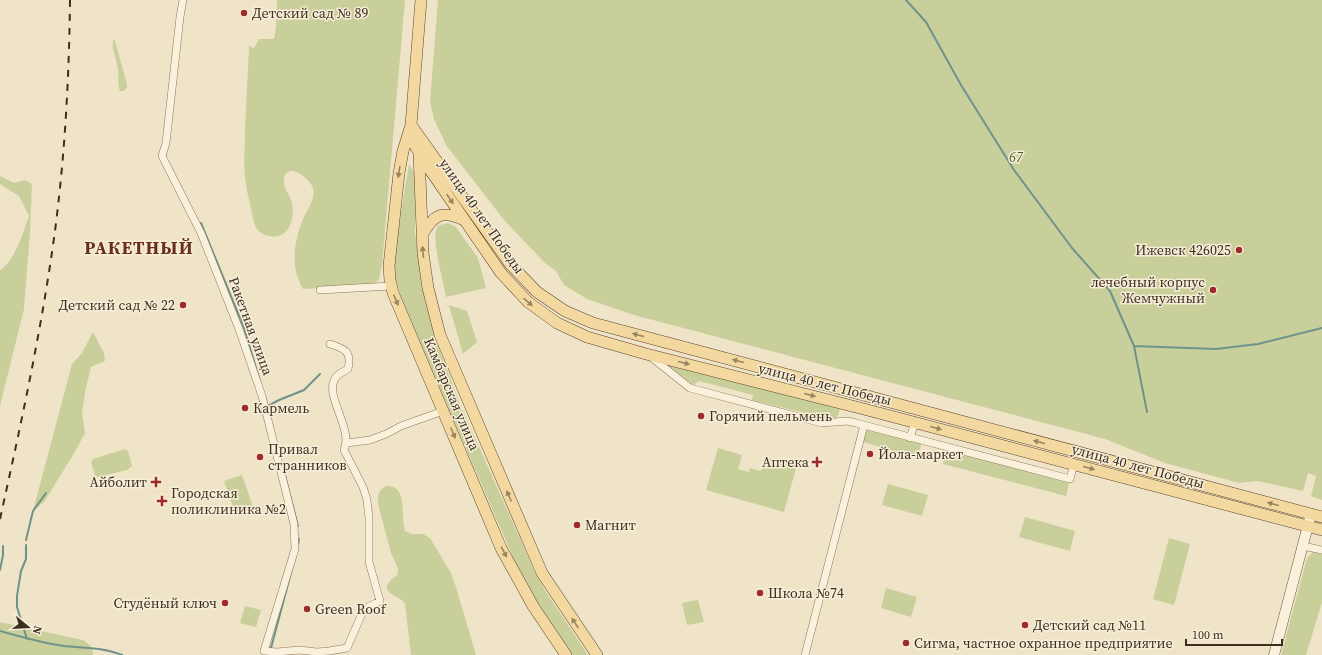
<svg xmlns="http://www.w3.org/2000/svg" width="1322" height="655" font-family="'Source Serif 4',serif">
<rect width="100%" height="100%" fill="#f0e4c8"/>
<path fill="#c9cf9b" d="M277,0H405L382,265L379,279L373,285L303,289C290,268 294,241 303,219C307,210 316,198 313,188C310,179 288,161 284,178C282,186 290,195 292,203C295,219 289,240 269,236C264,235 260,233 257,229C253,222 252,213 250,205C249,199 247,192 246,185C243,167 245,148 245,130C246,102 248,74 249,46L254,48L259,39H274L276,27Z
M438,0H1322V500L1311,496L1316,476L1308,473L1303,491L1257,481L1239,483L1165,463L1105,439L634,315L587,299L564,285L556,271L545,263L504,220L446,145L434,119L430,102Z
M114,38L127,84V88L124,91H120C117,84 119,76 118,69C117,59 110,47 114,38Z
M409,164L415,174V232L423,291L434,335L460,404L533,568L544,589L588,655H573L533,596L519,571L402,301L394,272L396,243Z
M0,176L14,183L25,180L32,184L30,232L24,309L0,406V270C15,261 23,232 29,216L19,196L0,184Z
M448,223L456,227L478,258L486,288L446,297C444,283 431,240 437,228C439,224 444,224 448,223Z
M449,305L467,311L477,342L463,354Z
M93,332L104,353L105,361L91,367L85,392L82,414L85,433L73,455L44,502L33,511L72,364L82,353Z
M666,364L840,409L837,418L829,419L752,400L753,395L699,381L694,385Z
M864,425L922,441L918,458L860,441Z
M718,448L742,455L738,469L749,472L750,468L761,471L765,457L790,464L792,459L798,461L784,512L706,490Z
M947,448L1070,479L1066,496L943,464Z
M125,449L128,451L132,466L127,470L98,477L95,475L91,462L93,459Z
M242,475L253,507L235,513L224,481Z
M888,484L928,495L922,516L882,505Z
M386,486C409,485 400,516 405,531L412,534H423L430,538L451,573L456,587L476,655H411L405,604C400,595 379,594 390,581C392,578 396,577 398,574V568L391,553L379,508C377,500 377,490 386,486Z
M1025,517L1075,531L1070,551L1019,537Z
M1169,538L1190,544L1174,605L1153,599Z
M1313,552L1322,554V602L1306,655H1281L1307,558Z
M886,588L917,597L911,617L881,608Z
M698,600L704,622L687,625L682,603Z
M245,606L261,610L256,627L240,623Z
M0,622L83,640C89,644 93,647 93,655H0Z"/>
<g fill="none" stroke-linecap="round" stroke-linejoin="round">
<path stroke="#6f938a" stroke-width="2" d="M906,0L926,22L961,85L1014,170L1072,248L1110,291L1134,346L1147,412
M201,223L244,328L260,381
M1134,346L1216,349L1258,344L1322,328
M268,406L279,400L304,390L320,374
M283,468L298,526
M26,540L33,511L46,493
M26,545V559L21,571L17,596V607L27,639
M298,545L299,539
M0,570L3,555V546
M0,631C21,637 42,643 64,646C83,648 103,647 122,655
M271,648L292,569"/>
<defs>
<path id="street" d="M183,0L180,17L166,143L162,156L201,233L239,329L262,396L294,524L295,549L264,651L277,652V655
M320,290L391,286
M651,357L690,388L822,423L847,421L856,423L1070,479L1074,464
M910,438L915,422
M347,443L370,440L386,434L401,426L443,411
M1303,546L1322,550
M277,652L299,650L317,652L329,651L347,648L364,609L380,601L369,562V518L367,500L363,487L344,450C354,427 321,393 337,376C340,373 344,371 348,369C352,351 345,349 330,344
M805,655L864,425"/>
<path id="secondary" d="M1274,655L1311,514"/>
<path id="primary" d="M421,0L411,125L403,151L399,173L389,266L390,280L393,293L501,548L533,606L566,655
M411,125L511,265L537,292L565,311L593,323C836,387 1079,453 1322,517
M408,134L428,167L501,273L528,302L557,323L587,337L646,354L860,408L1322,530
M419,153L423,253L428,288L440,335L542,573L597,655
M422,235C434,214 442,210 464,220"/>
</defs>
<use href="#street" stroke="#8d765c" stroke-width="8"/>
<use href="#secondary" stroke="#6f573f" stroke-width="11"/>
<use href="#primary" stroke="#5b4430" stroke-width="12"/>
<use href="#street" stroke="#faf1dc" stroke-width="7"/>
<use href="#secondary" stroke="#faf1dc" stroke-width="10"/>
<use href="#primary" stroke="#f3d9a0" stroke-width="11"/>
<path stroke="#3d2e20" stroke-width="2" stroke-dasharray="7 7" stroke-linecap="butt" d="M0,519C19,433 38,346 51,259C64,173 69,86 70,0"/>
</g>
<defs><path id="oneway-solid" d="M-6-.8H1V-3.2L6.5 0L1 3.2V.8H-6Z"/></defs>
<g fill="#988460">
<use href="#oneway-solid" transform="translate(399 172) rotate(99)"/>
<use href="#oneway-solid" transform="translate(450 199) rotate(56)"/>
<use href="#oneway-solid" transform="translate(423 252) rotate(-95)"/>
<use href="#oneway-solid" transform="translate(396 300) rotate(67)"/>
<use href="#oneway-solid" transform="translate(528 302) rotate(41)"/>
<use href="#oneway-solid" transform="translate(638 335) rotate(-165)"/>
<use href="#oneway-solid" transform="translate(738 361) rotate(-165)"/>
<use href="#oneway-solid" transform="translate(684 363) rotate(14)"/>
<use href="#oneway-solid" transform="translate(810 395) rotate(14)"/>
<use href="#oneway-solid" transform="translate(936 428) rotate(15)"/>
<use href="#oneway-solid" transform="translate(453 433) rotate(67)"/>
<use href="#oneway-solid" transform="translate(1039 442) rotate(-165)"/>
<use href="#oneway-solid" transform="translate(1089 468) rotate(15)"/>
<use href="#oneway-solid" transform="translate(509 496) rotate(-113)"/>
<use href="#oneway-solid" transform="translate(1273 504) rotate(-165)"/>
<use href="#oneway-solid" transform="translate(504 552) rotate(62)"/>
<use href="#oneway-solid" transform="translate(575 623) rotate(-124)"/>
</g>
<g fill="#9e2a2b" stroke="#f7eed8" stroke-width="1.5">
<circle cx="244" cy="13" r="4"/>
<circle cx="1239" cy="250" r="4"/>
<circle cx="1213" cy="290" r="4"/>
<circle cx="183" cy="305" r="4"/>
<circle cx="245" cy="408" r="4"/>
<circle cx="701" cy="416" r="4"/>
<circle cx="870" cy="454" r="4"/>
<circle cx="260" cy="457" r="4"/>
<path d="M815 456h4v4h4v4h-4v4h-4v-4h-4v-4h4z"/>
<path d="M154 476h4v4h4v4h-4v4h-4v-4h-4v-4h4z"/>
<path d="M160 495h4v4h4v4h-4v4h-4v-4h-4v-4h4z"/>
<circle cx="577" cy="525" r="4"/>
<circle cx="760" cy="593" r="4"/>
<circle cx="225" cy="603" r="4"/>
<circle cx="307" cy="609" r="4"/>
<circle cx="1025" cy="625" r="4"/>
<circle cx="906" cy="643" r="4"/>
</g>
<g text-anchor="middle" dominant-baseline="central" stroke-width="3" stroke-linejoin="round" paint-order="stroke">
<g font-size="14" fill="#3d2e20" stroke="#f7eed8" text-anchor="start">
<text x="252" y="13">Детский сад № 89</text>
<text x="1231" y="250" text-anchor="end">Ижевск 426025</text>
<text x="1205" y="282" text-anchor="end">лечебный корпус<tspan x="1205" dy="16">Жемчужный</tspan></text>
<text x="175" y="305" text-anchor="end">Детский сад № 22</text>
<text x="253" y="408">Кармель</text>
<text x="709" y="416">Горячий пельмень</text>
<text x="268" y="449">Привал<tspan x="268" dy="16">странников</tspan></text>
<text x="878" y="454">Йола-маркет</text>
<text x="809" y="462" text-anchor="end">Аптека</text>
<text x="147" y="482" text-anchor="end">Айболит</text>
<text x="171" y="493">Городская<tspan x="171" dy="16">поликлиника №2</tspan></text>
<text x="585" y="525">Магнит</text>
<text x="768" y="593">Школа №74</text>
<text x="217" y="603" text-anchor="end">Студёный ключ</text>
<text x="315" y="609">Green Roof</text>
<text x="1033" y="625">Детский сад №11</text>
<text x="914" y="643">Сигма, частное охранное предприятие</text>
</g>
<g font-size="14" font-style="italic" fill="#4d5a26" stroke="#f7eed8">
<text x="1016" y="157">67</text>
</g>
<g font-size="14" fill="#3d2e20" stroke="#f7eed8">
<text transform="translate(482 216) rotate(55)">улица 40 лет Победы</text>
<text transform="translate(251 326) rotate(70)">Ракетная улица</text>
<text transform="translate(825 384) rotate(14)">улица 40 лет Победы</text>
<text transform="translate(452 394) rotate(67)">Камбарская улица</text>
<text transform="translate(1138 466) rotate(15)">улица 40 лет Победы</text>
</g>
<g font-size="18" font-weight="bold" letter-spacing="1" fill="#6b2e1e" stroke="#f7eed8">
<text x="139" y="247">РАКЕТНЫЙ</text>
</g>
</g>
<g transform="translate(28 627) rotate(108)" stroke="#f7eed8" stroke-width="3" paint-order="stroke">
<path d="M0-3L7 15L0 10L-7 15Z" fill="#3d2e20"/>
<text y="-6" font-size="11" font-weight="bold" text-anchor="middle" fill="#3d2e20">N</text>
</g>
<path d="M1186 639v6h96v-6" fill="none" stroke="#3d2e20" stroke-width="2"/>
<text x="1192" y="639" font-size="12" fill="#3d2e20" stroke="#f7eed8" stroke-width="3" paint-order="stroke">100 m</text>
</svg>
